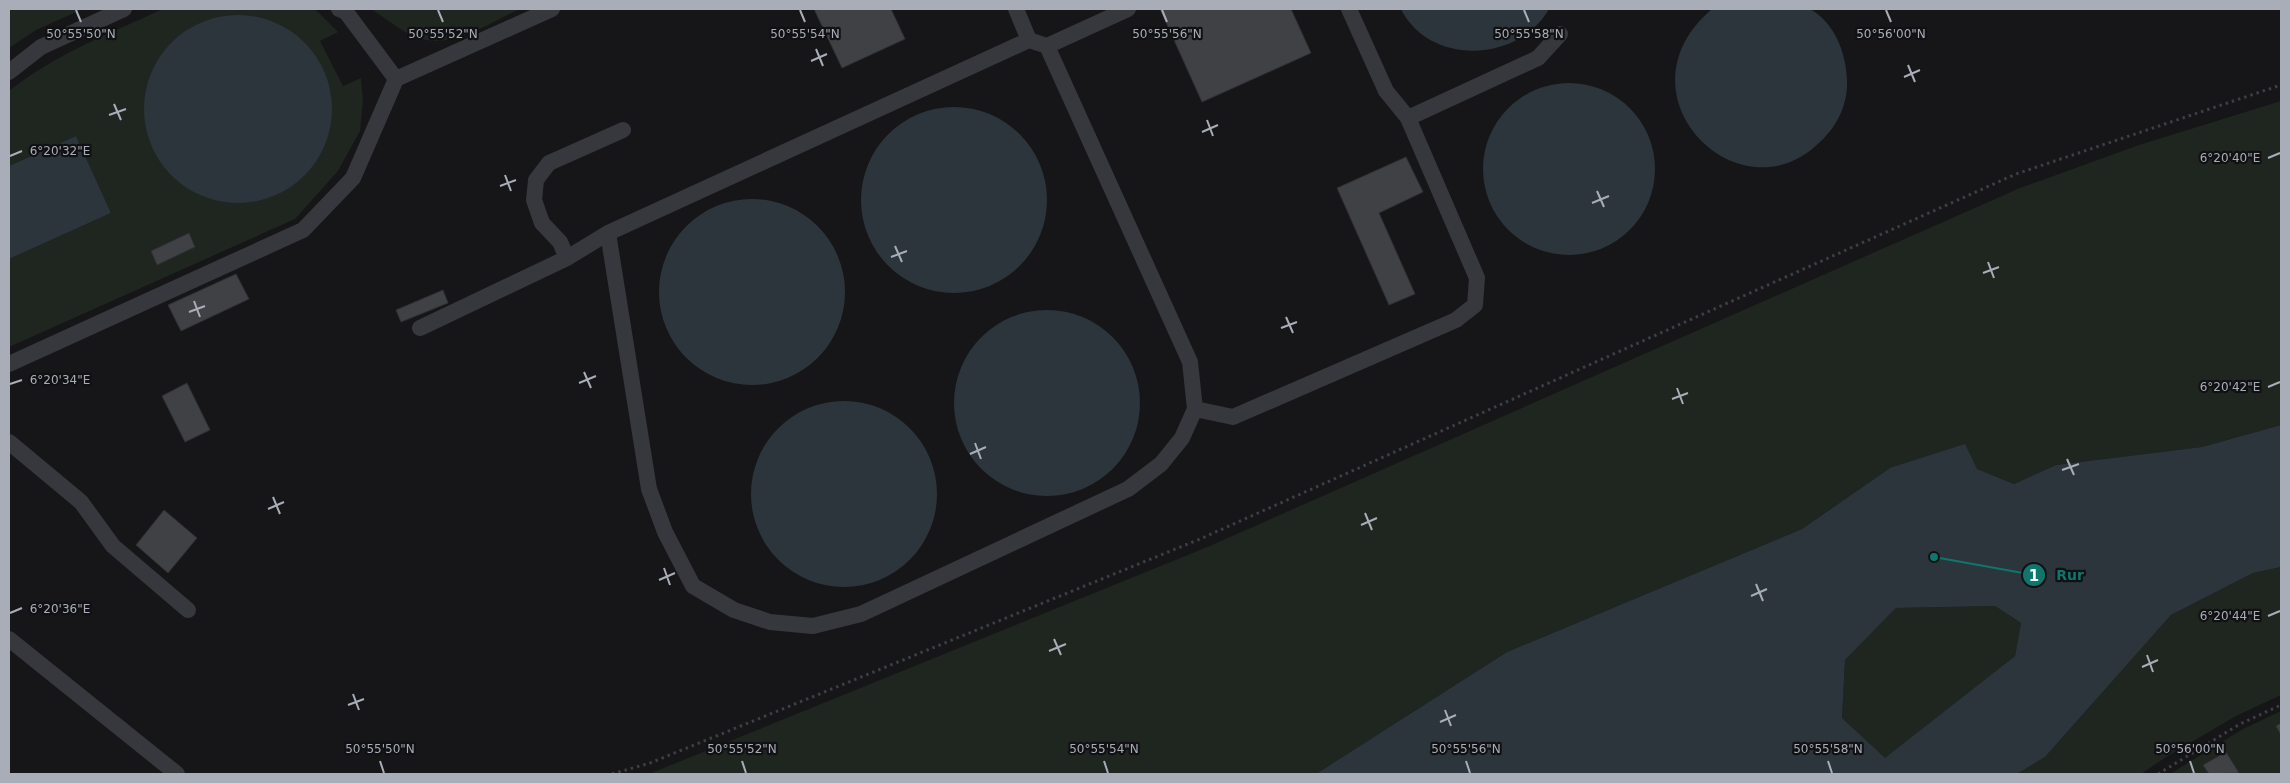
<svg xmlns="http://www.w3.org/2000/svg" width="2290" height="783" font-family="'DejaVu Sans',sans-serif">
<rect width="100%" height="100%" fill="#161618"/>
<path fill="#1e261f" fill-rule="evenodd" d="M9,9H83L36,30L9,48Z
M163,9H312L317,11L338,32L320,41L343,86L361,78L363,101L360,131L338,171L295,219L9,347V259L111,213L76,136L9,166V91C54,55 110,33 163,9ZM279,25C309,44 321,60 331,94L149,138C144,114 145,96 152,72Z
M371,9H520C487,24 448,53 411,35C397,28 384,17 371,9Z
M2281,101V425L2202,447L2056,465L2014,484L1977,469L1890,468L1802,529L1507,652L1316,774H649L1205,548L2020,188L2139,145Z
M2281,567V695L2236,716L2166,757L2141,774H2017L2045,757L2171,615L2253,573Z
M1995,606L2021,623L2015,656L1885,759L1842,718L1845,660L1896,608Z
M2281,711V774H2170L2243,729Z"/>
<path fill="#2c353c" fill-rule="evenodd" d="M1401,9H1549C1519,62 1430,67 1401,9Z
M1712,9H1810C1835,23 1846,53 1847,80C1848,103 1838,125 1821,141C1741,223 1611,95 1712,9Z
M144 109a94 94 0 1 1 188 0a94 94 0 1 1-188 0Z
M1483 169a86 86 0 1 1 172 0a86 86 0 1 1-172 0Z
M861 200a93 93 0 1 1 186 0a93 93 0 1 1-186 0Z
M76,136L111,213L9,259V166Z
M659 292a93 93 0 1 1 186 0a93 93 0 1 1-186 0Z
M954 403a93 93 0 1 1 186 0a93 93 0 1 1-186 0Z
M751 494a93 93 0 1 1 186 0a93 93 0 1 1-186 0Z
M2281,425V567L2253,573L2171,615L2045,757L2017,774H1316L1507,652L1802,529L1890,468L1965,444L1977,469L2014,484L2056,465L2202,447ZM1995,606L2021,623L2015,656L1885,758L1842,718L1845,660L1896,608Z"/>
<path fill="#404145" stroke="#303034" d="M814,9H891L905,39L842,68Z
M1160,9H1291L1311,53L1202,102Z
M1406,157L1423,192L1379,213L1415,294L1389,305L1337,188Z
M189,233L195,247L157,265L151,251Z
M236,274L249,299L181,331L168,305Z
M443,290L448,303L401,322L396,310Z
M187,383L210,430L185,442L162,396Z
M164,510L197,538L168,573L136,545Z
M2281,723V735L2276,726Z
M2226,752L2239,773L2209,774L2203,765Z"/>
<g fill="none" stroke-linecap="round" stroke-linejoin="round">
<path stroke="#3d3f44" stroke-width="3" stroke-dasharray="2.5 4" stroke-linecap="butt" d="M612,774L650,763L1200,539L2016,174L2281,85
M2158,774L2240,724L2281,705"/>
<path stroke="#37383d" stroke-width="16" d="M339,9L346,12L396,79L552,9
M1016,9L1029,40L608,233L649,489L665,532L693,586L734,610L770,622L813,626L861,614L1128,489L1161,464L1182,438L1195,409L1190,362L1047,46L1029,40
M1047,46L1128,9
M9,72L41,47L124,9
M1408,118L1538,58L1560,34
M567,258L560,242L542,223L534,200L536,180L549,163L623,130
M420,328L567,258L608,233
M9,364L303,230L353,178L396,79
M1195,409L1233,417L1456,320L1475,305L1477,278L1408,118L1386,91L1349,9
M9,442L81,502L113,546L188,610
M9,639L177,774"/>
</g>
<path fill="none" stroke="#a8adb8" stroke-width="2" d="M76,10L81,22M438,10L443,22M800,10L805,22M1162,10L1167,22M1524,10L1529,22M1886,10L1891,22M816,49L823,66M811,61L827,54M1908,65L1915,82M1904,77L1920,70M114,104L121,120M109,115L126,109M1207,120L1213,136M1202,132L1218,125M10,156L22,151M2268,158L2280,153M505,175L511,191M500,186L516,180M1597,191L1604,207M1592,203L1609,196M895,246L902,262M891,257L907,251M1988,262L1994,278M1983,273L1999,267M194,301L200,317M189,312L205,306M1286,317L1293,333M1281,328L1297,322M584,372L591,388M579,383L596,376M10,384L22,380M2268,387L2280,382M1677,388L1683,404M1672,399L1688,393M975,443L981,459M970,454L986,447M2067,459L2074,475M2062,470L2079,464M273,497L280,514M268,509L284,502M1365,513L1372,530M1361,525L1377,518M664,568L670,585M659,580L675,573M1756,584L1763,601M1751,596L1767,589M10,613L22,608M2268,616L2280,611M1054,639L1061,655M1049,651L1066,644M2147,655L2153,672M2142,667L2158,660M353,694L359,710M348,705L364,699M1445,710L1451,726M1440,722L1456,715M380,761L384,773M742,761L746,773M1104,761L1108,773M1466,761L1470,773M1828,761L1832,773M2190,761L2194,773"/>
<g font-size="12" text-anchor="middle" fill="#a8adb8" stroke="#111113" stroke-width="4.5" stroke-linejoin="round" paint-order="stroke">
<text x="81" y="38">50°55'50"N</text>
<text x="443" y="38">50°55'52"N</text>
<text x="805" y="38">50°55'54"N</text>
<text x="1167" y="38">50°55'56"N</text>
<text x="1529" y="38">50°55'58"N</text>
<text x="1891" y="38">50°56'00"N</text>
<text x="60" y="155">6°20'32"E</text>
<text x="2230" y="162">6°20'40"E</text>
<text x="60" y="384">6°20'34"E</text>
<text x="2230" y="391">6°20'42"E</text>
<text x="60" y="613">6°20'36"E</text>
<text x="2230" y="620">6°20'44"E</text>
<text x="380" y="753">50°55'50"N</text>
<text x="742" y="753">50°55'52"N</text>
<text x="1104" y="753">50°55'54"N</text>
<text x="1466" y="753">50°55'56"N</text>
<text x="1828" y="753">50°55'58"N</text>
<text x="2190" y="753">50°56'00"N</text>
</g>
<path fill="none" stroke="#0f766e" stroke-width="2" d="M1934 557L2034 575"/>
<g fill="#0f766e" stroke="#111113" stroke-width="2">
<circle cx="1934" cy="557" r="5"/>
<circle cx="2034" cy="575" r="12"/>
</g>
<g font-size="15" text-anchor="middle" font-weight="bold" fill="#fff">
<text x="2034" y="581">1</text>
</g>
<g font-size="14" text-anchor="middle" font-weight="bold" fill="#0f766e" stroke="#111113" stroke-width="4.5" stroke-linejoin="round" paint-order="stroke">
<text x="2070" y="580">Rur</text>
</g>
<rect width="2290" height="783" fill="none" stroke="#a8adb8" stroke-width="20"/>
</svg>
